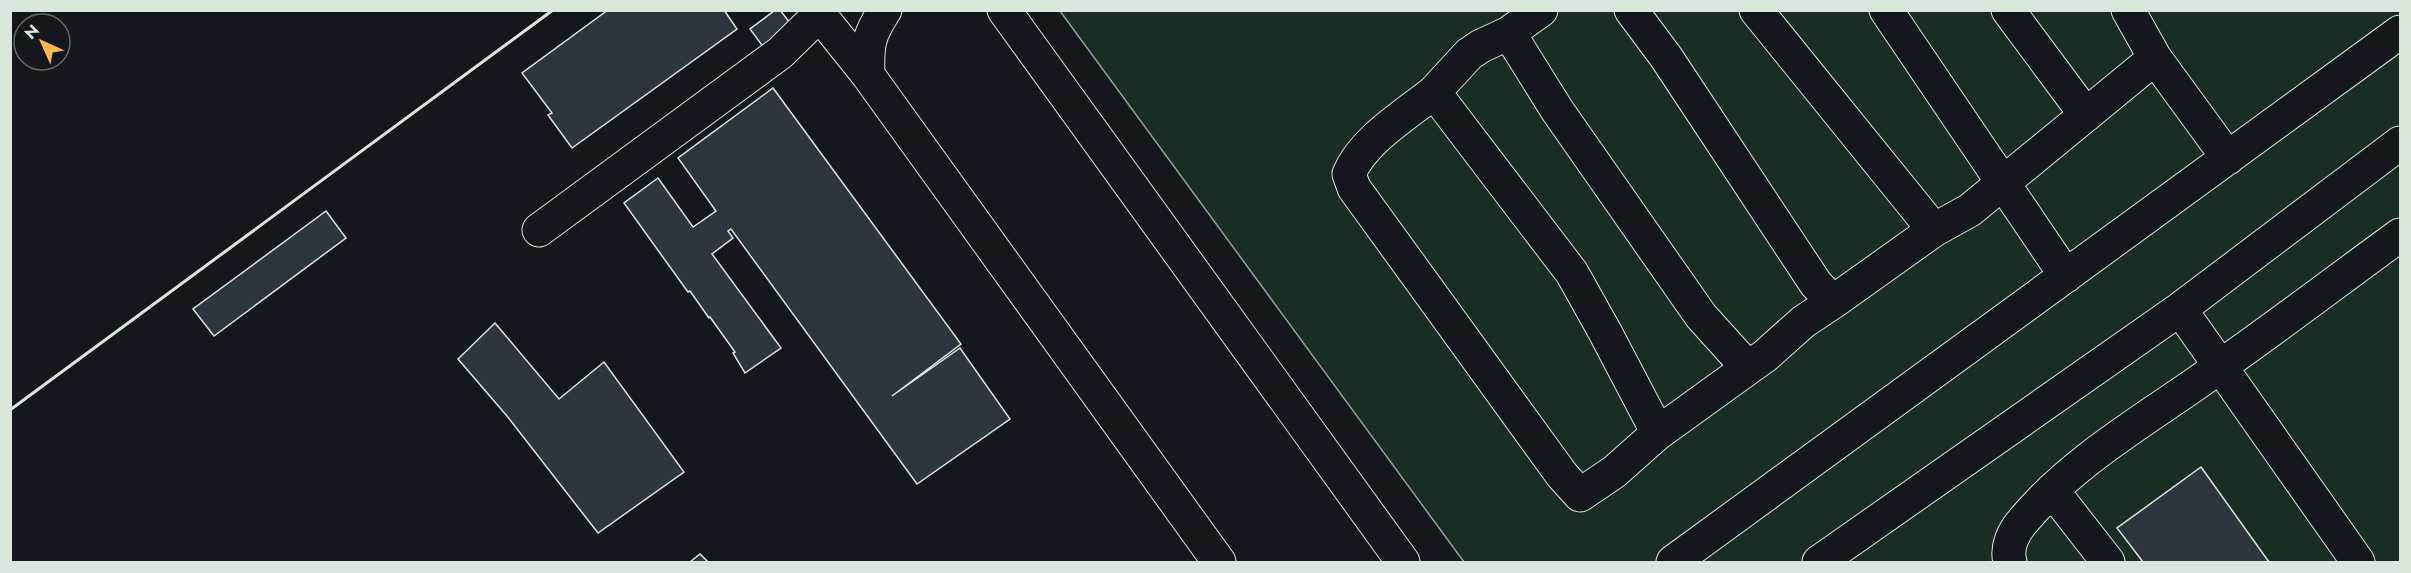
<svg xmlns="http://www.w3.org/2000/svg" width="2411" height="573" font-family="Jost,sans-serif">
<rect width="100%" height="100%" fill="#14181c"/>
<path fill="#1a2d24" stroke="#939e99" stroke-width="1.5" d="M1060,11H2400V562H1464Z"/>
<path fill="#2c363c" stroke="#d8e6dc" stroke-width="1.5" d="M608,10H724L737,29L572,148L548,115L552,113L522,73Z
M780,10L793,27L764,48L750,29L774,11Z
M773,88L961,344L892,396L960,348L1010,419L917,484L731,229L728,231L733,238L712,254L781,348L745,373L733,353L735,352L710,317L709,318L690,291L688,292L624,203L658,178L693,227L716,211L678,158Z
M326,211L346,238L214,336L193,309Z
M495,323L559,399L604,362L684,472L598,533L507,416L458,359Z
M2201,467L2269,562H2143L2117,528Z
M700,554L708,562H690Z"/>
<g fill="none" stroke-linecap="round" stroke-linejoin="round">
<defs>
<path id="minor" d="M816,10L868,75L1219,562
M1004,10L1403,562
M1756,10L1934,230L1970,210L2155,58
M1886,10L2066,276
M2008,10L2086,115
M2128,10L2155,58L2228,158
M1509,33L1541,10
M868,75C867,45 868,36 885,10
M1434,92C1406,115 1363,140 1349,174L1354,188L1562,475L1580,495L1614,472L1658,433L1605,332L1572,273L1434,92L1469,54L1481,46L1509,33L1557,110L1701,316L1748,368L1765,356L1803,322L1833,302L1816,284L1666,57L1631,10
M539,230L780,53L819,15
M1833,302L1934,230
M2180,309L2358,562
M1658,433L1748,368
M2052,490L2108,562
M1673,562L2400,32
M1819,562L2180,309L2400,143
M2010,562C2006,548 2013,532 2023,521C2071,463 2140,423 2201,380C2269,333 2334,283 2400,235"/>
</defs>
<use href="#minor" stroke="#d8e6dc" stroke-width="35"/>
<use href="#minor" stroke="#14181c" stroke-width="33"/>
<path stroke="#d8e6dc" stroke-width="3" d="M10,410L553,10"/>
</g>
<rect width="2411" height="573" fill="none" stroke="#d8e6dc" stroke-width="24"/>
<g transform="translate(42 42) rotate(315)"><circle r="28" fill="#14181c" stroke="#626a69" stroke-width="1.5"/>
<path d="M0-4.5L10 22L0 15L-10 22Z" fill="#ffb74d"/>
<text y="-9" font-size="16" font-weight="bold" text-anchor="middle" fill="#d8e6dc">N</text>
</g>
</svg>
